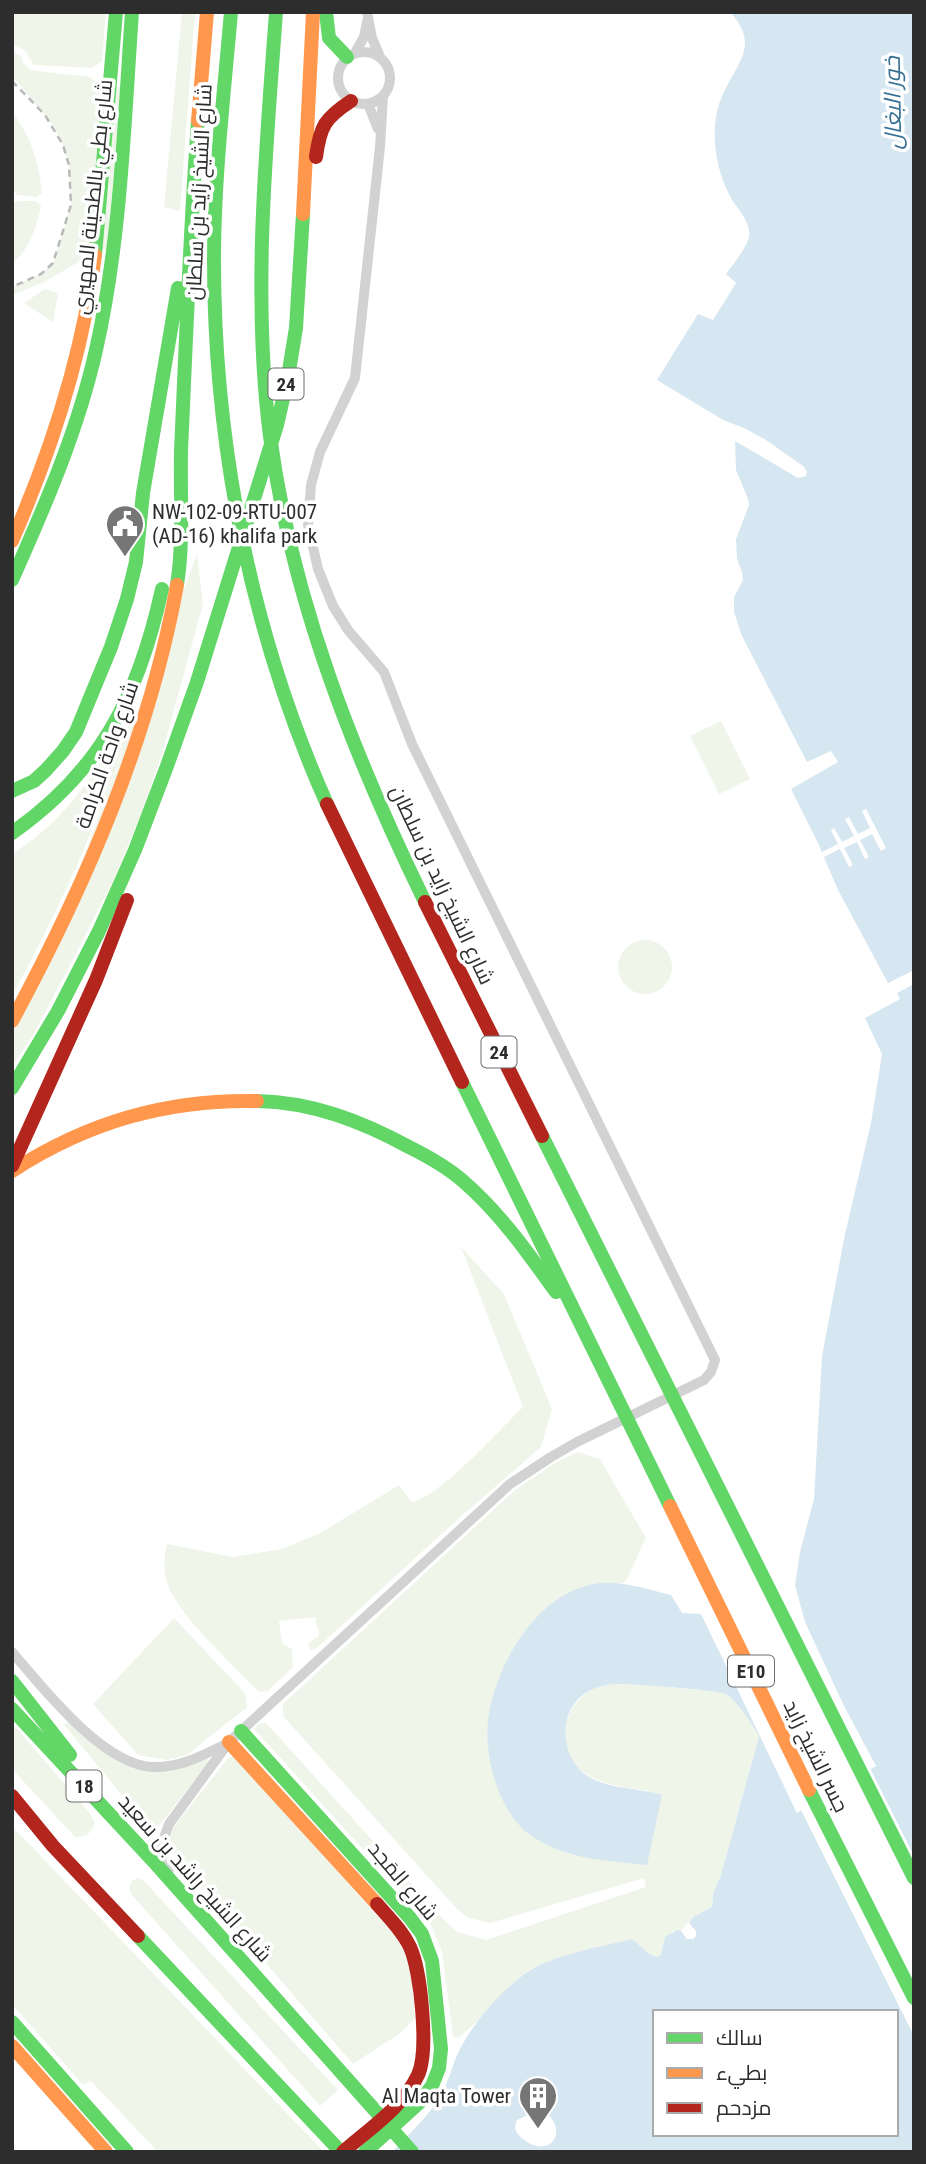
<svg xmlns="http://www.w3.org/2000/svg" width="926" height="2164" font-family="'Roboto Condensed',Cairo,sans-serif">
<rect width="100%" height="100%" fill="#fff"/>
<path fill="#f0f5ea" d="M12,12H106L102,61L92,68L34,65L24,50L12,44Z
M182,12H195L180,211L164,207Z
M12,51L21,56L23,62L30,70L90,77C98,83 101,86 101,96L89,256L44,282L12,295V287L41,274L53,263L71,205L69,165L63,145L53,125L12,76Z
M115,87H121L107,250L101,249Z
M12,112C31,136 39,162 42,193L37,197L17,195L14,190Z
M17,201H36L41,206C36,230 30,248 12,264V204Z
M45,289L58,293L53,322L24,303Z
M197,554L203,604L163,750L142,812L112,883L69,967L34,1033L12,1067V1025L39,976Z
M130,713L135,716L124,750L122,751C93,836 55,917 12,996V855C25,845 39,835 51,824C84,792 108,753 130,713Z
M721,721L750,779L719,794L690,736Z
M618 967a27 27 0 1 1 54 0a27 27 0 1 1-54 0Z
M461,1247L504,1294L552,1409L541,1447L449,1527L316,1649L310,1650L308,1644L319,1635L315,1617L279,1621L282,1643L292,1649L293,1667L268,1691L259,1692C234,1665 177,1615 167,1582C163,1569 164,1557 167,1544L233,1557L282,1549L322,1532L399,1485L412,1502C442,1495 498,1431 523,1407Z
M578,1452L600,1459L646,1538L627,1579L623,1583L592,1584L527,1833C569,1858 599,1861 647,1864L650,1791C611,1786 558,1779 566,1726C568,1712 577,1699 589,1691C595,1687 607,1685 614,1684C633,1681 669,1688 689,1689C699,1690 712,1689 721,1692C738,1697 751,1722 759,1736L721,1875L713,1894L712,1907L693,1917L681,1931H673L661,1955L658,1957C646,1955 641,1944 631,1939L552,1960L530,1970L511,1984L484,2015L460,2037H453L442,1952L430,1923L254,1729L258,1724L265,1723L269,1726L446,1922L458,1932L486,1940L646,1887L644,1878L490,1923L469,1918L457,1909L283,1716V1704L515,1490L555,1463Z
M174,1618L245,1693L247,1707L187,1755L167,1760L138,1755L93,1704Z
M67,1722L134,1769L168,1771L191,1765L205,1757L208,1758L209,1762L158,1827L155,1835L64,1725Z
M12,1723L89,1812L95,1823C91,1834 86,1837 75,1837L12,1769Z
M234,1756L396,1937L411,1966L415,2018L402,2032L353,2064L175,1858L169,1840L173,1828L228,1758Z
M12,1826L324,2152H158L91,2081L83,2085L12,2004Z
M138,1878L143,1880L338,2090L320,2106L131,1894L129,1888L132,1881Z"/>
<path fill="#d6e7f2" fill-rule="evenodd" d="M730,12H914V970L888,983L838,890L818,843L791,789L838,762L831,751L807,762L742,636L734,612V597L743,580L742,572L737,559L736,539L749,505L748,499L736,470L735,441L798,478L806,476L807,471L803,466L766,440L744,428L723,420L657,380L698,314L713,320L736,283L726,274C733,264 746,249 749,237C752,222 735,207 729,194C714,165 709,124 723,94C738,62 760,45 730,12Z
M914,984V2152H392C409,2134 428,2117 441,2095C449,2081 452,2065 459,2051C472,2024 504,1987 529,1971C558,1953 598,1948 631,1939C641,1944 646,1955 657,1957L661,1955L665,1937L677,1930L681,1931L687,1939H693L696,1936V1931L689,1923L693,1917L712,1907L713,1894L721,1875L759,1736C749,1720 741,1705 726,1694C719,1690 633,1684 619,1684C611,1684 600,1686 593,1689C556,1705 558,1758 589,1777C610,1789 639,1788 662,1795L647,1865C606,1861 565,1859 530,1835C517,1826 508,1811 501,1797C489,1769 483,1734 491,1704C503,1654 539,1595 593,1584C619,1579 646,1589 671,1595L682,1613L701,1614L797,1813L876,1766L843,1704L805,1622L795,1585L800,1552L814,1499L822,1356L845,1234L871,1123L882,1054L865,1018L900,999L897,993ZM655,2012H896V2134H655ZM545,2112C570,2132 549,2160 523,2139C516,2133 513,2129 517,2120L532,2113Z"/>
<path fill="#fff" d="M866,809L886,848L881,851L872,834L860,840L869,857L865,859L857,842L844,848L853,865L849,867L840,849L824,857L822,852L838,844L831,830L834,828L842,842L854,836L845,819L849,817L858,834L870,828L862,811Z
M869,1766L914,1856V2036L800,1808Z"/>
<g fill="none" stroke-linecap="round" stroke-linejoin="round">
<path stroke="#d2d2d2" stroke-width="10" d="M367,12L372,38L380,57
M338 78a26 26 0 1 1 52 0a26 26 0 1 1-52 0Z
M355,53L364,37L367,22
M368,104L378,129
M12,1652C43,1688 102,1764 152,1767C180,1768 204,1755 228,1743
M169,1870L162,1853L161,1846L169,1824L229,1742L510,1484L551,1457L577,1442L704,1380L711,1372L715,1360L412,744L384,672L348,630L333,606L318,569L308,525L311,485L320,452L355,378L380,147L383,96"/>
<path stroke="#63d668" stroke-width="14" d="M231,12C224,94 214,177 214,260C214,446 251,634 327,804
M276,12C266,152 252,296 270,436C292,600 353,754 425,902
M326,12L329,38L347,57
M95,255L116,12
M12,580C45,506 78,430 96,350C121,239 124,125 132,12
M177,585C184,540 180,496 181,451C186,341 190,231 198,121
M12,791L34,781L46,770L63,751L76,732L111,647L127,599L136,562L143,493L178,288
M12,833C102,770 139,694 162,589
M462,1082L670,1506
M12,1088L58,1011L99,931L135,850L167,766L197,682L277,425L288,377L296,328L303,214
M257,1101C312,1102 361,1121 409,1147C429,1157 447,1167 463,1181C500,1213 528,1253 556,1292
M542,1136L914,1878
M12,1681L70,1755
M12,1709L155,1863L412,2152
M241,1731L410,1918L422,1934L432,1961L441,2049L439,2068L432,2086L421,2101L365,2152
M809,1790L914,1998
M138,1936L341,2152
M12,2022L127,2152"/>
<path stroke="#ff974d" stroke-width="14" d="M198,121L207,12
M303,214L313,12
M12,541C52,449 83,355 95,255
M12,1021C86,884 149,739 177,585
M12,1171C88,1122 167,1099 257,1101
M670,1506L809,1790
M229,1742L377,1904
M12,2046L106,2152"/>
<path stroke="#b3261e" stroke-width="14" d="M316,157C320,126 325,118 351,101
M327,804L462,1082
M425,902L542,1136
M12,1166L96,980L127,900
M12,1796L53,1846L138,1936
M343,2152C369,2129 403,2107 418,2075C429,2051 421,1971 410,1947C402,1930 389,1918 377,1904"/>
<path stroke="#b9b9b9" stroke-width="2.5" stroke-dasharray="7 5" stroke-linecap="butt" d="M12,81L45,115L63,145L69,165L71,205L53,263L41,274L12,287"/>
</g>
<defs>
<symbol id="civic-pin" viewBox="-11 -11 22 30"><path d="M0 17L-7.5 6A9.5 9.5 0 1 1 7.5 6Z" fill="#767676" stroke="#fff"/><path d="M-.6-6.5H3V-4.5H.6V-3L4-1V1h2V6H-6V1h2V-1L-.6-3ZM-1.2 2.5V6h2.4V2.5Z" fill="#fff"/></symbol>
<symbol id="building-pin" viewBox="-11 -11 22 30"><path d="M0 17L-7.5 6A9.5 9.5 0 1 1 7.5 6Z" fill="#767676" stroke="#fff"/><path d="M-4-6H4V6H1V3H-1V6H-4ZM-2.5-4.3h1.7v1.8h-1.7ZM.8-4.3h1.7v1.8H.8ZM-2.5-1h1.7V.8h-1.7ZM.8-1h1.7V.8H.8Z" fill="#fff"/></symbol>
</defs>
<g fill-rule="evenodd">
<use href="#civic-pin" x="103" y="502" width="44" height="60"/>
<use href="#building-pin" x="516" y="2074" width="44" height="60"/>
</g>
<g text-anchor="middle" dominant-baseline="central" stroke-width="7" stroke-linejoin="round" paint-order="stroke">
<g fill="#fff" stroke="#6c6c6c" stroke-width="2">
<rect x="268.5" y="368.5" width="35" height="31" rx="5"/>
<rect x="481.5" y="1036.5" width="35" height="31" rx="5"/>
<rect x="728" y="1655.5" width="46" height="31" rx="5"/>
<rect x="66.5" y="1770.5" width="35" height="31" rx="5"/>
</g>
<g font-size="19" font-weight="bold" fill="#2d2d2d">
<text x="286" y="384">24</text>
<text x="499" y="1052">24</text>
<text x="751" y="1671">E10</text>
<text x="84" y="1786">18</text>
</g>
<g font-size="21" fill="#2d2d2d" stroke="#fff">
<text transform="translate(199 192) rotate(-87)">شارع الشيخ زايد بن سلطان</text>
<text transform="translate(93 197) rotate(-84)">شارع بطي بالطحينة المهيري</text>
<text transform="translate(107 755) rotate(-71)">شارع واحة الكرامة</text>
<text transform="translate(442 885) rotate(65)">شارع الشيخ زايد بن سلطان</text>
<text transform="translate(816 1756) rotate(64)">جسر الشيخ زايد</text>
<text transform="translate(195 1878) rotate(48)">شارع الشيخ راشد بن سعيد</text>
<text transform="translate(403 1881) rotate(50)">شارع المَجد</text>
</g>
<g font-size="21" fill="#2d2d2d" stroke="#fff" text-anchor="start">
<text x="152" y="512">NW-102-09-RTU-007<tspan x="152" dy="24">(AD-16) khalifa park</tspan></text>
<text x="511" y="2096" text-anchor="end">Al Maqta Tower</text>
</g>
<g font-size="23" font-style="italic" fill="#367093" stroke="#fff">
<text transform="translate(893 103) rotate(-91)">خور البغال</text>
</g>
</g>
<rect width="926" height="2164" fill="none" stroke="#2d2d2d" stroke-width="28"/>
<rect x="653" y="2010" width="245" height="126" fill="#ffffff" stroke="#ababab" stroke-width="2"/>
<rect x="667" y="2033" width="35" height="10" fill="#63d668" stroke="#ababab" stroke-width="2"/>
<text x="716" y="2045" font-size="21" fill="#2d2d2d">سالك</text>
<rect x="667" y="2068" width="35" height="10" fill="#ff974d" stroke="#ababab" stroke-width="2"/>
<text x="716" y="2080" font-size="21" fill="#2d2d2d">بطيء</text>
<rect x="667" y="2103" width="35" height="10" fill="#b3261e" stroke="#ababab" stroke-width="2"/>
<text x="716" y="2115" font-size="21" fill="#2d2d2d">مزدحم</text>
</svg>
